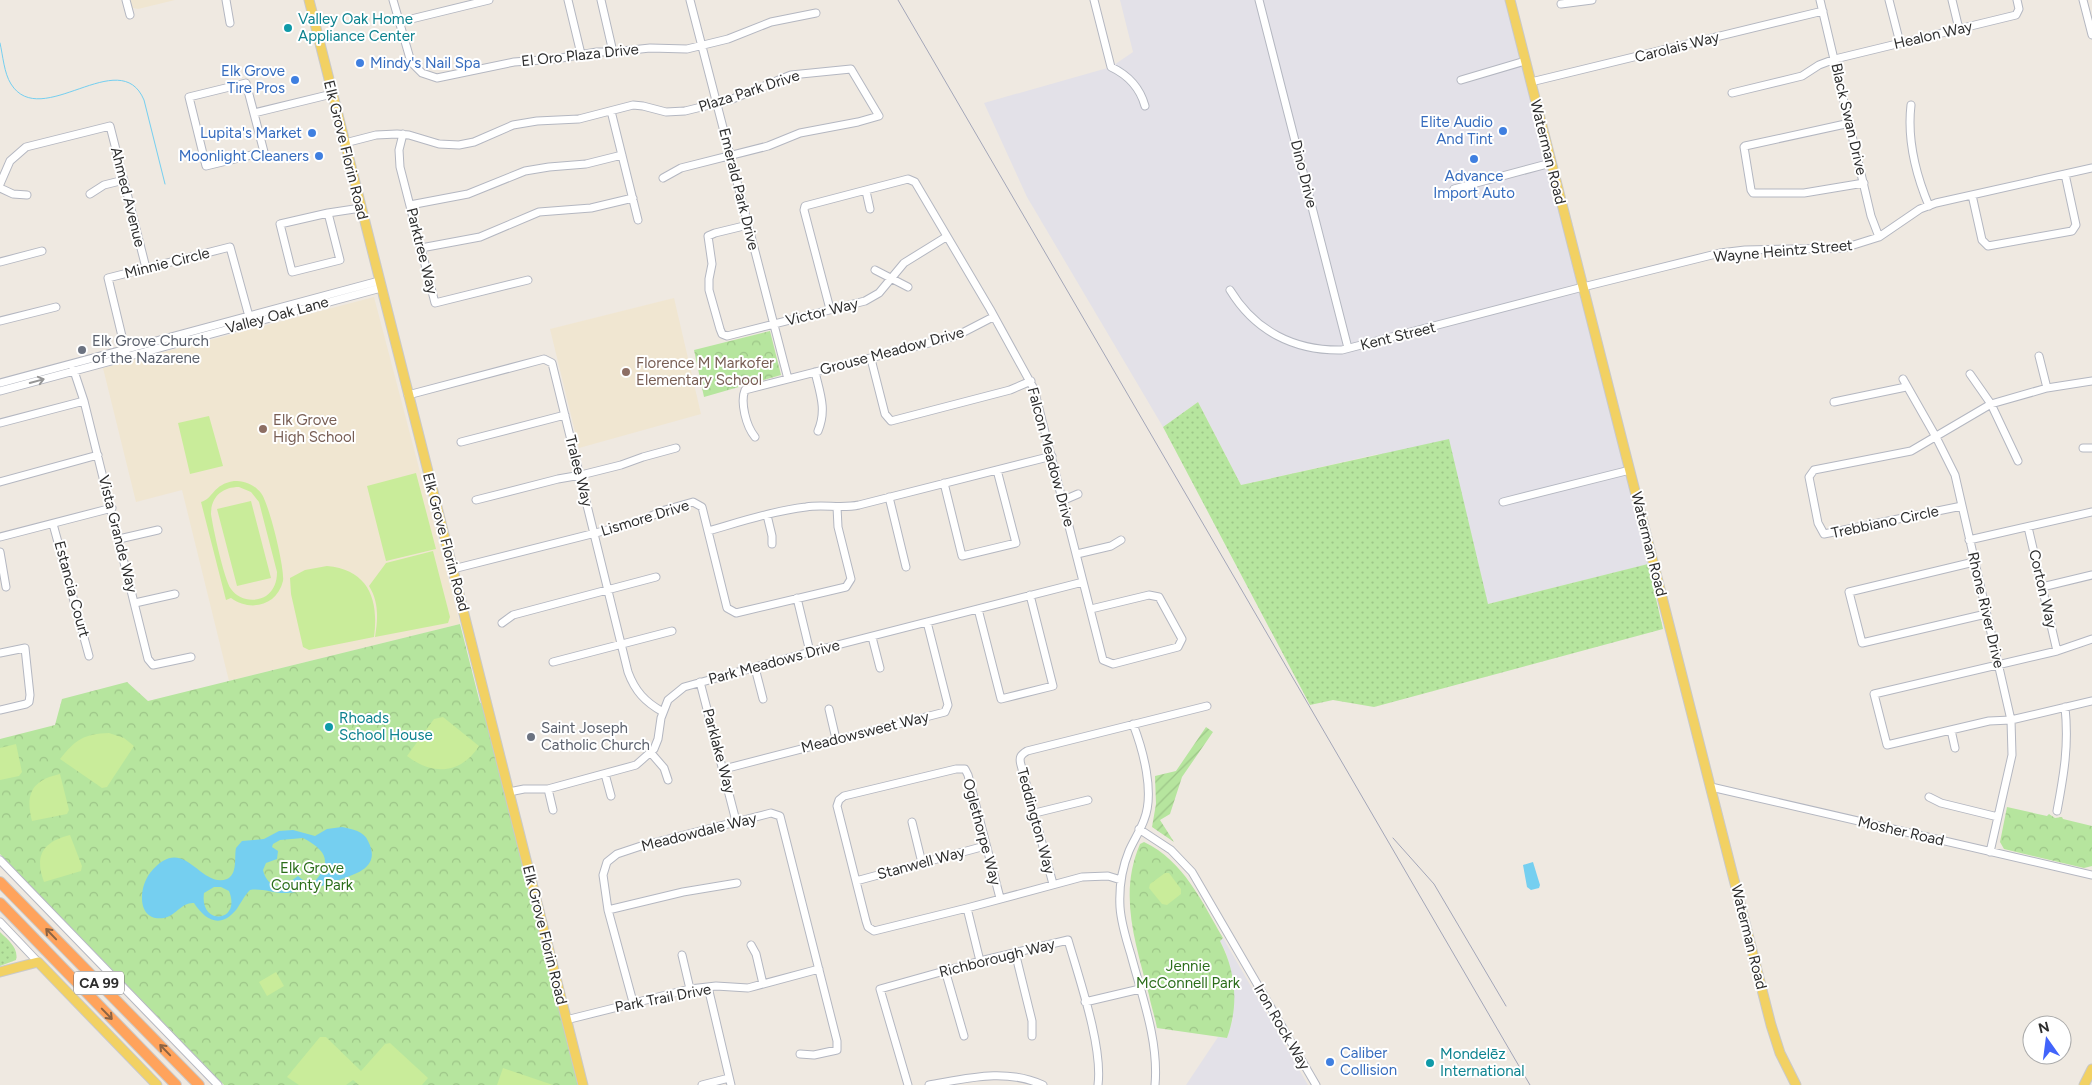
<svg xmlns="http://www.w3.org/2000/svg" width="2092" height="1085" font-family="Figtree,sans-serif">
<defs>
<pattern id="grass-dots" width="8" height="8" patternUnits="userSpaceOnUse" patternTransform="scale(1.25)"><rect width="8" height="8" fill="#b6e59e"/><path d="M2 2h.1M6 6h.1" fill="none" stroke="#9dc588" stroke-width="1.8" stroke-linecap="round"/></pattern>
<pattern id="park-crowns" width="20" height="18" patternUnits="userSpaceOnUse" patternTransform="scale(1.25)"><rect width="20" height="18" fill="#b6e59e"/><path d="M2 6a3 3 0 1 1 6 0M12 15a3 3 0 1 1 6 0" fill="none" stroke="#9dc588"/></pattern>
<pattern id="garden-furrows" width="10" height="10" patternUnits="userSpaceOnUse" patternTransform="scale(1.25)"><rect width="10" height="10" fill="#b6e59e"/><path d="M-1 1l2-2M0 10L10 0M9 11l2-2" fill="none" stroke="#9dc588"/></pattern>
</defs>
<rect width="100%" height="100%" fill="#efe9e1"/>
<path fill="#e3e1e8" d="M1120,0H1510L1653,563L1488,604L1378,454L1241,485L1198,402L1163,427L1027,197L984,103L1111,67L1133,52Z
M1223,938L1308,1085H1186L1218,1037L1227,1038L1233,1018V979L1226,953L1220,941Z"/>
<path fill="#f0e6d1" d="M127,0H175L138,9L129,7Z
M374,297L460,624L229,681L182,490L136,502L103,368Z
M674,298L701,414L579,448L550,329Z"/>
<path fill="url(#grass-dots)" d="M1198,402L1241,485L1449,439L1488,604L1648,564L1663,629L1374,707L1333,700L1310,705L1163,427Z
M0,932C8,940 19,948 16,960L0,966Z"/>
<path fill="url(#park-crowns)" d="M770,331L781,375L704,397L694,350Z
M460,624L480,703L483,702L578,1085H224L0,854V739L55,725L62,699L127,682L148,701Z
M2007,807L2047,816L2049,814L2055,818L2062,817L2063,819L2092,826V866L2084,868L2004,849L2000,842Z
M1144,842C1184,861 1202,902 1223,938L1220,941C1236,972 1239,1005 1227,1038L1157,1028C1155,1017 1151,1006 1149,995C1136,944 1118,895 1140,844Z"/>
<path fill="url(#garden-furrows)" d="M1206,727L1213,732L1182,777L1170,814L1160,820L1174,842L1152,827L1156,804L1155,776L1176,771Z"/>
<path fill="#c9ec9a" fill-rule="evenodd" d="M209,416L223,466L190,474L178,423Z
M416,473L436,549L386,561L367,486Z
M234,481C244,481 254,484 261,493C269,503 285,569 283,581C277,606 250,612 231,598L226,600L201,502C213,499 213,484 234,481ZM239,487L251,492L259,502L277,572C277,582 274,590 266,596C254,603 239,600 231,589C224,579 213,528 211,514C211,497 222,487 239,487Z
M251,501L271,578L237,586L217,509Z
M433,551L450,617L448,623L375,637C378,619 379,602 369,586L386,563Z
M327,566C369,570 379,600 374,637L309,650L303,647L291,594L290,578L305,570Z
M443,717L479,746C461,774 433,776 407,756L434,719Z
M109,733L124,738L134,746L107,787L102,788L60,759C76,739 84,734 109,733Z
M16,744L22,772L19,776L0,780V748Z
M60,774L69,810L67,814L32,821C25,794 32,780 60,774Z
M70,835L82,866L81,871L44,882C34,855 43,842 70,835Z
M1165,873H1169L1181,889V894L1167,905L1162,904L1149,888L1150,884Z
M276,972L284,986L267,996L259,982Z
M320,1037H326L361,1071L385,1044L390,1043L428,1078L422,1085H359L353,1080L346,1085H299L287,1077Z
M503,1068L553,1085H497Z"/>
<path fill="#75cff0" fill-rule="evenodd" d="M342,827C352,829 364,831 368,841C382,868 355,874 336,881C320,887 305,891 288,893C274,894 263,888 250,890C244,896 241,903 236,910C220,929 205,920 194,903C182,902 175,916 164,918C137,922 138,889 150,873C184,831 199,889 227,879C238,874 234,857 236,848L242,841L264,839L279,831L293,830L315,836L327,829ZM303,838C330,852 332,865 310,886L298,876L281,888C271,885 265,880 263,870L266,863L277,859L278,851L272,847L273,844L280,840ZM214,887H221L229,891C242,923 199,926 204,893Z
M1533,862L1540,885L1539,888L1531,890L1527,887L1523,865Z"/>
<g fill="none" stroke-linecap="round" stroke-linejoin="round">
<path stroke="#75cff0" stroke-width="1" d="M0,43C3,56 4,73 11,84C41,132 120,43 144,100L165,184"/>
<defs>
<path id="minor" d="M126,0L130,15
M226,0L230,23
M393,0L411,62L422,73L437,78L514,62L555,59L597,52H613L650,48L687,49L728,39L771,22L816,13
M568,0L581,54
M601,0L613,52
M690,0L788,379
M1094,0L1111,67C1128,75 1140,88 1145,106
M1259,0L1348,348
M1820,0L1871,216L1879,237
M1889,0L1900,43
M1952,0L1959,29
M2083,0L2092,35
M1561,4L1592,0
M399,22L489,0
M1461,80L1525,61
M1531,82L1823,11
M246,83L264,152L206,166L189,97Z
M1732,93L1802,76L1819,65L1835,59L2016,15L2019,9L2017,0
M1911,105C1907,139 1916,175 1929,206
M611,111L638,220
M254,113L332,94
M1850,123L1745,146L1744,147L1751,190L1753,193H1804L1864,183
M403,134L399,150L400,167L435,303L528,280
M345,143L376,135L397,134L409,135L439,144L459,145L474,142L513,125L537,121L579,119L633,105L643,106L666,112L685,111L730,100L791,75L851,69L879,116L858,122L800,133L768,146L681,168L663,178
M0,184L10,161L26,147L110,126L146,268
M0,188L13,194L27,195
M1454,189L1551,163
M866,191L870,209
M90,194L104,185L124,180
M1972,195L1982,240L1988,246L2072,231L2076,225L2065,174
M410,205L468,194L525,171L549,167L586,164L622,155
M328,213L340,260L292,272L280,224Z
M328,213L361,208
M748,225L715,233L708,236L712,264L709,279V290L720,329L722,334L727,336L865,301L879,293L904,263L946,237
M421,248L480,237L539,212L591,208L633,198
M0,262L42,251
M875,270L908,287
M1230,290C1255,331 1294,351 1342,350L1583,287L1720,253L1745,250L1844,248L1879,237L1920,209L1936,203L2092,168
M830,309L804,210L805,206L908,179L915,182L990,309L1034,389L1103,660L1113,664L1178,647L1182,639L1159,597L1149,595L1091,609
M0,321L56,307
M126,353L108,278L230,247L250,320
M2039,356L2047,388
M871,359L885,414L891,421L1010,390L1031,381
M73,368L84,401L148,659L153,665L191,657
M815,372C820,393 827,410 818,431
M1970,374L1991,404L2018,461
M1903,379L1936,437L1955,475L2011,720L2012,755L1990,852
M0,383L379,281
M0,391L381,288
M408,395L544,359L552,363L628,672C635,691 645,702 663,712
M1834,402L1906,387
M0,423L84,401
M755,437C746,426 740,402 745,390L945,339L964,332L993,317
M461,442L565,415
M2083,448H2092
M0,482L98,455
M944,483L962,556L1016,543L997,470
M889,497L906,567
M476,500L558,479L581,475L621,465L643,457L676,448
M1064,500L1078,494
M1503,502L1630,470
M1962,506L1824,534L1818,523L1809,477L1814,470L1911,451L1991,404L2047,388L2092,381
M767,515L772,536V544
M53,524L89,656
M2028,527L2057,651
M708,531C740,522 773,511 806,507C824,504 841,509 859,505L1052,456
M0,537L112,508
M119,539L158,530
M1969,540L2092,512
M0,552L6,587
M1077,554L1111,546L1121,540
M1974,562L1849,592L1862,643L1986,614
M453,569L635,523L665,510L693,502L702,507L727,608L736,613L846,587L851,579L838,527L837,507
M2042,587L2092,575
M797,598L810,652
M135,603L175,594
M978,609L1001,699L1053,686L1030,595
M502,623L513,615L656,577
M872,637L880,668
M2092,639L2057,651L1874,694L1887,745L1989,721L2011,720L2092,701
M0,653L25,648L30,695L29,702L26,704L0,710
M553,662L672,631
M755,668L763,699
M700,682L736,821
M829,709L836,739
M1133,724C1143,750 1155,793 1144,820C1140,831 1134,840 1129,851C1122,868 1119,889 1120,907C1121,923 1126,939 1131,955C1142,996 1159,1042 1155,1085
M1951,730L1955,748
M651,753L664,768L668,780
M724,769L945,712L948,705L927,622
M605,774L611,796
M1711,787L2092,875
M548,789L553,810
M509,792L524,789H548L636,765L654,749L658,739L661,718L668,700L684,687L810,652L1083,582
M1929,797L1941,803L1998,817
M2057,811C2064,774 2069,745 2065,707
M1035,813L1088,800
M912,822L922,863
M1139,829L1171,850L1192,872L1316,1085
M0,860L218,1085
M856,881L985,846
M1053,884L1021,765C1019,758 1020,755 1027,751L1207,706
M1000,898L968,775L965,769H956L844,796L839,800L837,806L866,921L868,927L874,931L967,908L1082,877L1108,876L1121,880
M967,908L980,961
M608,910L683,892L737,883
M0,922L38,962
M751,945L756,954L763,984
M1015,952L1032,1021V1036
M682,955L690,989
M945,970L964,1036
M708,987L731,1085
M633,1002L608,910L603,875L607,862L617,854L641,846L771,813L780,816L837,1041V1050L814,1055L800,1054
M1085,1002L1140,989
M566,1020L690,989L716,986L748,988L819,969
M702,1085L729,1078
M908,1085L880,989L980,961L1068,940C1079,978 1103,1047 1098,1085
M929,1085C969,1078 1005,1068 1043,1085"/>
<path id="major" d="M309,0L583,1085
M1510,0L1771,1025L1780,1053L1796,1085
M0,972L38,962L157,1085
M2084,1085L2092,1069"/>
<path id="highway" d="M0,882L199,1085
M0,903L176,1085"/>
</defs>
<use href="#minor" stroke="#b4b7c1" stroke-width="9"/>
<use href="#major" stroke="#c9c9c9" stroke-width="11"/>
<use href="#highway" stroke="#c9c9c9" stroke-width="12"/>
<use href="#minor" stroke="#fff" stroke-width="7"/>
<use href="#major" stroke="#f2d163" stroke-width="9"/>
<use href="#highway" stroke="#ffa35c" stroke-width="10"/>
<path stroke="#a3a6b8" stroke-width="1" d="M898,0L1530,1085
M1393,838L1434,884L1506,1006"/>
</g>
<defs><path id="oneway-shaft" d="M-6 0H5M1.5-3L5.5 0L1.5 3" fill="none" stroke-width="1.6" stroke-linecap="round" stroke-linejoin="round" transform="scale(1.25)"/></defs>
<use stroke="#969696" href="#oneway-shaft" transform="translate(37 381) rotate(-15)"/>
<g stroke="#8c6343">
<use href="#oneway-shaft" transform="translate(51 934) rotate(-134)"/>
<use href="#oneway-shaft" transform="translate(107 1014) rotate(46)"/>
<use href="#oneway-shaft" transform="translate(165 1050) rotate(-134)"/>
</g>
<g fill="#0f9aa8" stroke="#fff" stroke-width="2">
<circle cx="288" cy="28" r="5"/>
<circle cx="329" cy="727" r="5"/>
<circle cx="1430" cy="1063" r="5"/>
</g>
<g fill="#3f7fe0" stroke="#fff" stroke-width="2">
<circle cx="360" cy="63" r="5"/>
<circle cx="295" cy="80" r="5"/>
<circle cx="1503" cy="131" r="5"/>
<circle cx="312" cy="133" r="5"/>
<circle cx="319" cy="156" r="5"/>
<circle cx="1474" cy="159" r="5"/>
<circle cx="1330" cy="1062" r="5"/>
</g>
<g fill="#6b7280" stroke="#fff" stroke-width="2">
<circle cx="82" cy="350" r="5"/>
<circle cx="531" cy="737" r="5"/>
</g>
<g fill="#8d6e63" stroke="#fff" stroke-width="2">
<circle cx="626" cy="372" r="5"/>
<circle cx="263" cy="429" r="5"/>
</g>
<g text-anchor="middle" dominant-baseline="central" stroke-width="4" stroke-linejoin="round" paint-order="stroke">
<rect fill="#fff" stroke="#6d6d6d" stroke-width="1" x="74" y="971.5" width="50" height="23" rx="4"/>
<g font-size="14" font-weight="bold" fill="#2e2e2e">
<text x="99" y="983">CA 99</text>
</g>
<g font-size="15" fill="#0d838f" stroke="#fff" text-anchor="start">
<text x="298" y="19">Valley Oak Home<tspan x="298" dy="17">Appliance Center</tspan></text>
<text x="339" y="718">Rhoads<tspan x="339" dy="17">School House</tspan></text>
<text x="1440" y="1054">Mondelēz<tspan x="1440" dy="17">International</tspan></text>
</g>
<g font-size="15" fill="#2e2e2e" stroke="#fff">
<text transform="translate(1933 35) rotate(-13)">Healon Way</text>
<text transform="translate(1677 47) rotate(-14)">Carolais Way</text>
<text transform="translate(580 55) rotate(-6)">El Oro Plaza Drive</text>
<text transform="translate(749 91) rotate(-18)">Plaza Park Drive</text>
<text transform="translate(1849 119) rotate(77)">Black Swan Drive</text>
<text transform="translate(346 150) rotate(76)">Elk Grove Florin Road</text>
<text transform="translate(1548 152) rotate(76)">Waterman Road</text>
<text transform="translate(1304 174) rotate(76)">Dino Drive</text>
<text transform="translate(739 189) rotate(76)">Emerald Park Drive</text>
<text transform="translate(128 197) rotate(76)">Ahmed Avenue</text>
<text transform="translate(422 251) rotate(76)">Parktree Way</text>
<text transform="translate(1783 251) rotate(-5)">Wayne Heintz Street</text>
<text transform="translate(167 263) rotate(-14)">Minnie Circle</text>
<text transform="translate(822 312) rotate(-14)">Victor Way</text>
<text transform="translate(277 315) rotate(-15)">Valley Oak Lane</text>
<text transform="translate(1398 336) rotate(-14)">Kent Street</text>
<text transform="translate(892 351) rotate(-15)">Grouse Meadow Drive</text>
<text transform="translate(1051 457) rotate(75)">Falcon Meadow Drive</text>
<text transform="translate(579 471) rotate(76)">Tralee Way</text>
<text transform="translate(645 518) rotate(-17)">Lismore Drive</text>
<text transform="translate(1885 522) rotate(-12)">Trebbiano Circle</text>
<text transform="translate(118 534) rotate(76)">Vista Grande Way</text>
<text transform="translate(446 542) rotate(75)">Elk Grove Florin Road</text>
<text transform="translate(1649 544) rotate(76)">Waterman Road</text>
<text transform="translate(72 589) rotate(75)">Estancia Court</text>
<text transform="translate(2043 589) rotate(77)">Corton Way</text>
<text transform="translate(1986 610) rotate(77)">Rhone River Drive</text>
<text transform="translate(774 662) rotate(-15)">Park Meadows Drive</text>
<text transform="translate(865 732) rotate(-14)">Meadowsweet Way</text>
<text transform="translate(719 751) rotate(75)">Parklake Way</text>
<text transform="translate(1036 821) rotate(75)">Teddington Way</text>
<text transform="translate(1901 831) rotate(13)">Mosher Road</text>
<text transform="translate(699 832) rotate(-14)">Meadowdale Way</text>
<text transform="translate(982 832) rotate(75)">Oglethorpe Way</text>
<text transform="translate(921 863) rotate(-15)">Stanwell Way</text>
<text transform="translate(545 935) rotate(76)">Elk Grove Florin Road</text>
<text transform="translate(1749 937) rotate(76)">Waterman Road</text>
<text transform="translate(997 958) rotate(-14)">Richborough Way</text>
<text transform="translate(663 998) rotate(-11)">Park Trail Drive</text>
<text transform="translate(1282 1027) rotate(60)">Iron Rock Way</text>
</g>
<g font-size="15" fill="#366cbe" stroke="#fff" text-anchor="end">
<text x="370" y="63" text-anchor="start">Mindy's Nail Spa</text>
<text x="285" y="71">Elk Grove<tspan x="285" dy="17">Tire Pros</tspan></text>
<text x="1493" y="122">Elite Audio<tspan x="1493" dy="17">And Tint</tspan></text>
<text x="302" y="133">Lupita's Market</text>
<text x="309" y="156">Moonlight Cleaners</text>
<text x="1474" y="176" text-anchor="middle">Advance<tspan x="1474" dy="17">Import Auto</tspan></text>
<text x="1340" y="1053" text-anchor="start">Caliber<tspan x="1340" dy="17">Collision</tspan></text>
</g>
<g font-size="15" fill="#5b616d" stroke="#fff" text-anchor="start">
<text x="92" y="341">Elk Grove Church<tspan x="92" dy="17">of the Nazarene</tspan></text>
<text x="541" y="728">Saint Joseph<tspan x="541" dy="17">Catholic Church</tspan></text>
</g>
<g font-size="15" fill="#785e54" stroke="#fff" text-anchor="start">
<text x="636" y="363">Florence M Markofer<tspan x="636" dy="17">Elementary School</tspan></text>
<text x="273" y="420">Elk Grove<tspan x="273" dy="17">High School</tspan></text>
</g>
<g font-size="15" fill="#2c6e1b" stroke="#fff">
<text x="312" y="868">Elk Grove<tspan x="312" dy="17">County Park</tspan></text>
<text x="1188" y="966">Jennie<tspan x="1188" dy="17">McConnell Park</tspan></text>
</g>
</g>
<g transform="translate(2047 1040) rotate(346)"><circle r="24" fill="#ffffff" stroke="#ababab"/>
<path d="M0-4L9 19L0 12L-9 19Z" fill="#4264fb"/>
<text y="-8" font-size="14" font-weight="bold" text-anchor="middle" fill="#2e2e2e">N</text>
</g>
</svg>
